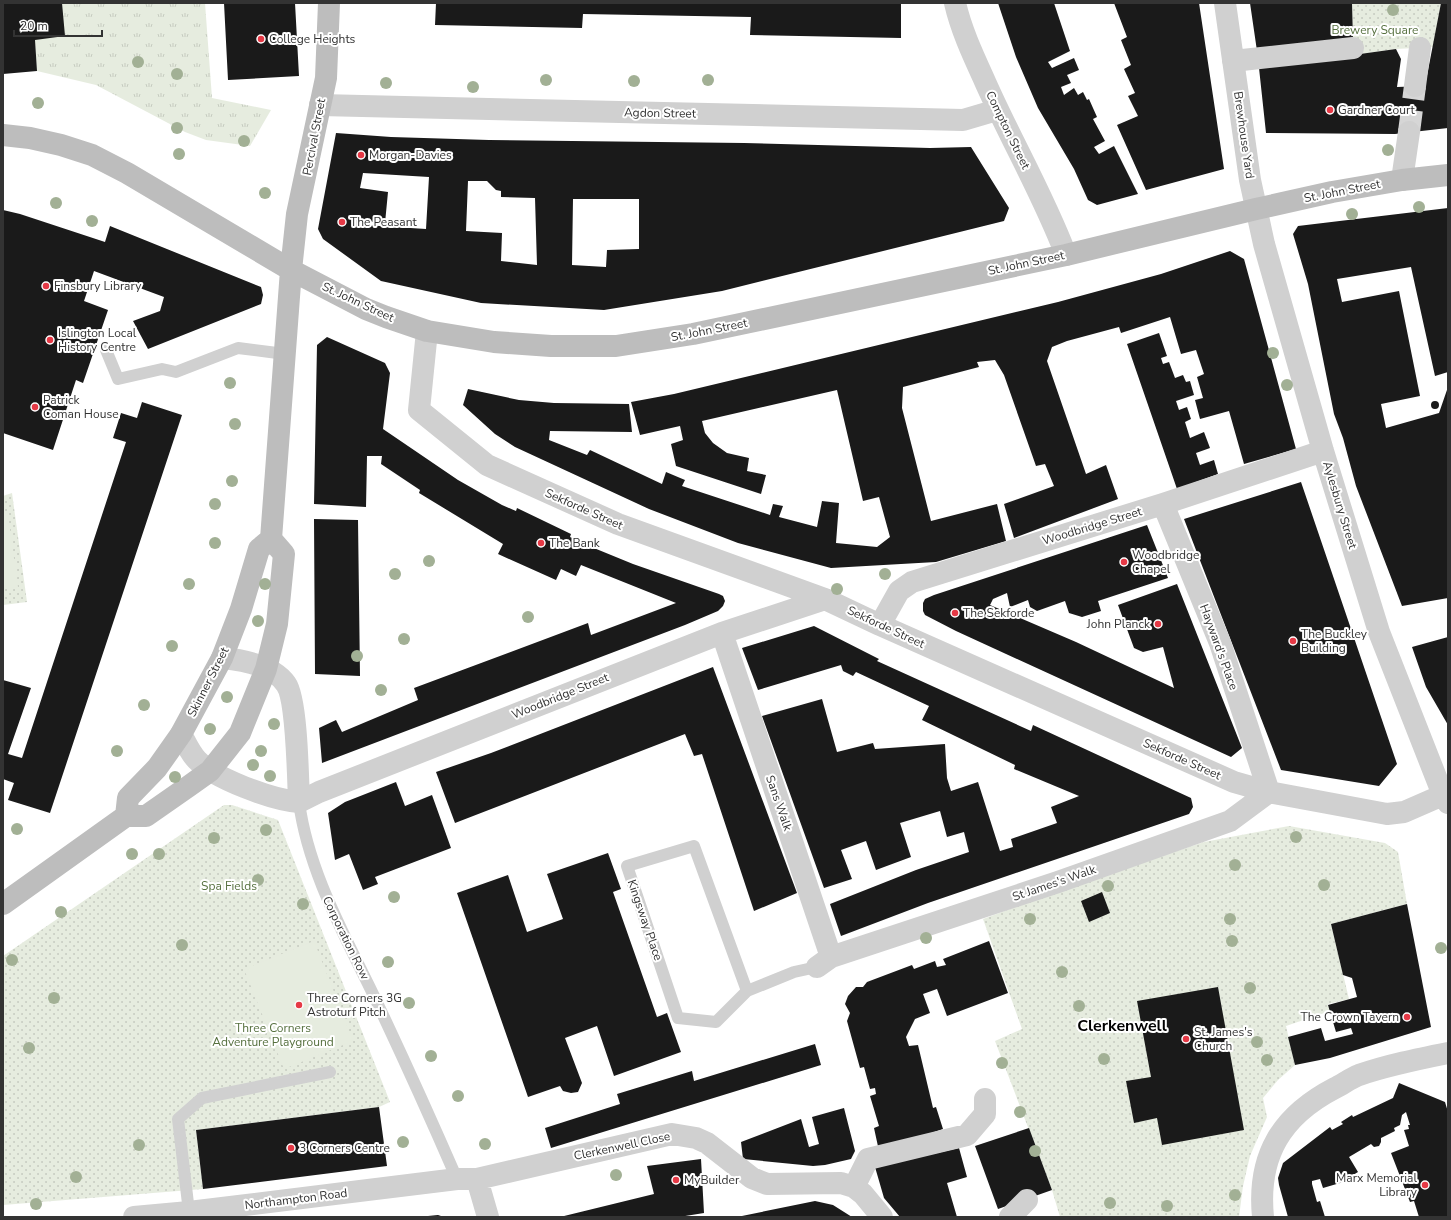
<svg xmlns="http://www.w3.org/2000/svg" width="1451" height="1220" font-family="'Nunito Sans',sans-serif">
<defs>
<pattern id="grass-tufts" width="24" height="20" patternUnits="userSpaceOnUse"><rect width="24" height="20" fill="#e6ecdf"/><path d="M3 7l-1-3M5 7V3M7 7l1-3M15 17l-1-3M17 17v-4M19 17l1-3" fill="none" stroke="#c6cbc0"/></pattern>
<pattern id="park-dots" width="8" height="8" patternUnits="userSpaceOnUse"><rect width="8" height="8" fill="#e6ecdf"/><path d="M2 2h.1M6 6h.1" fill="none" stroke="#c6cbc0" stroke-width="1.8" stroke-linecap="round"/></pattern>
</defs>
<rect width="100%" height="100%" fill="#fff"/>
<path fill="url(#grass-tufts)" d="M32,3H205L212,98L271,110L250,146L206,140L185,132L96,85L37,71Z"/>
<path fill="url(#park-dots)" d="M1352,3H1441L1433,47L1396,49L1353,55Z
M12,493L27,602L3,605V496Z
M224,805H232L278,820L390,1102L379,1107L196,1130L203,1189L3,1205V956Z
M1289,826L1385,843L1398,852L1407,904L1331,924L1349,999L1328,1004L1330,1011L1286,1026L1295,1065L1278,1080L1263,1098L1267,1117L1250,1156L1243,1186L1239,1217H1060L1052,1190L995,1041L1022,1029L983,919L1074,885L1204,842Z"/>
<path fill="#e6ecdf" d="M3,515H8L18,587L3,589Z
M314,941L353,1041L284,1069L244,969Z"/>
<path fill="#1a1a1a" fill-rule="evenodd" d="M3,3H62L65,36L35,40L37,71L3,74Z
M224,3H295L299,76L228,80Z
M436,3H901V38L750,35L751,17L583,14L582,28L435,25Z
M998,3H1054L1070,51L1048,62L1052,68L1074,58L1079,70L1067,75L1071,83L1061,87L1064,95L1074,88L1078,95L1083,92L1087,100L1089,99L1097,117L1093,119L1105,141L1094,147L1099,154L1114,146L1138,194L1097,205L1088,200L1074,169L1038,108L1016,57Z
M1114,3H1199L1224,169L1146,190L1117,125L1138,116L1128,96L1135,93L1124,69L1131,65L1121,40L1127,37Z
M1250,3H1352L1353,40L1257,51Z
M1441,3H1448V128L1395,134L1266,133L1259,68L1396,49L1401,59L1397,87L1425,86Z
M336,133L391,137L489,140L744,143L930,148L971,147L1009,208L1004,221L722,291L604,310L481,303L381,281L323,239L318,229ZM363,173L429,177L426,229L364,225L365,221L385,223L388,192L360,188ZM468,181H487L496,190L501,191V197L535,198L537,265L501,261L502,233L466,231ZM573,199H639V249L607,250L606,267L572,265Z
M1448,208V372L1435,376L1411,267L1337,279L1342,302L1399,291L1420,396L1381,404L1386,428L1439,413L1448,387V598L1402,606L1356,486L1343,438L1334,414L1308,284L1293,234L1298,226Z
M3,210L20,214L105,242L110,226L261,287L263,295L261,304L148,349L133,321L160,311L164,297L94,271L84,301L108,310L83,383L76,380L53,450L3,433Z
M1230,251L1244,259L1296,449L1244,464L1229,411L1200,419L1195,400L1203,398L1197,377L1204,374L1196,350L1181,354L1170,317L1121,333L1119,327L1067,341L1052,347L1047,361L1086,474L1106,465L1118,499L1014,538L1004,504L1054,486L1045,464L1036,466L1004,375L995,360L977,362L979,367L903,387L902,408L931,521L997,504L1006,541L936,562L831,568L738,543L649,509L515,447L495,434L463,405L468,389L519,400L554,403L629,404L632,432L550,431L549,440L587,455L590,450L662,484L666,472L685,480L682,486L770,515L773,504L783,506L779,517L817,527L822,501L839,503L836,543L877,547L890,537L879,497L863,501L837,390L702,421L705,433L713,443L727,453L749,458L747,471L766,475L761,494L676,466L671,444L683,440L680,426L640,435L631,402L674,394L1058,302L1161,274Z
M1159,333L1167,356L1161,358L1163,364L1169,362L1175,378L1183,375L1186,382L1190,381L1194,395L1176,401L1179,410L1187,407L1191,419L1185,422L1190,438L1204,432L1210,448L1196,453L1200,465L1214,460L1218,474L1177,489L1127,344Z
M327,337L385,363L390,373L383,429L458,480L502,505L516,511L517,508L571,534L570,537L589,546L633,564L719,594L723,596L725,601L723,606L718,611L685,625L322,763L319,728L336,720L342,732L418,700L414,688L588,623L591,635L676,603L581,565L576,576L561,569L556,580L498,554L503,544L419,493L420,490L381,464L382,456H367L366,507L314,504L317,345Z
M1431 405a4 4 0 1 1 8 0a4 4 0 1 1-8 0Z
M142,402L182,415L50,813L8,800L14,783L3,779V680L31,688L8,754L22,758L126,442L113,438L121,413L137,418Z
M1301,482L1397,764L1379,786L1281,770L1184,519Z
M314,519L358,520L360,676L315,674Z
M1147,525L1168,578L1098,601L1101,611L1082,617L1069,613L1065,601L1037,611L1030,607L1028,600L1010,607L1007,593L993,599L990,605L1076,642L1174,688L1163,647L1143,652L1134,648L1118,605L1177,584L1242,748L1231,757L956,631L925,615L923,611V603L925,599L934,595Z
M814,626L879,659L877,661L1031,731L1033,725L1191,798L1193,807L1189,814L928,903L841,936L830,904L916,870L969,852L964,832L947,837L940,811L900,823L911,857L876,870L866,841L841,850L852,879L824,888L762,716L822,699L837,752L873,743L875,749L945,744L947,778L951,791L978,782L1000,851L1013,847L1011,839L1057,823L1051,807L1079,796L1014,769L1015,765L922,720L929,706L856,672L853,676L843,671L841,665L758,690L742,648Z
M1448,637V725L1426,687L1412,647Z
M713,667L797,893L754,911L702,754L694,756L685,734L455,823L436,772L491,753Z
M396,782L405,806L432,795L451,848L375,877L378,884L363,890L349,854L335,860L328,813L345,802Z
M608,853L621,889L613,892L657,1017L667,1013L681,1052L614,1076L597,1026L565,1038L582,1083L578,1092L571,1093L563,1091L560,1086L528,1097L457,893L508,875L527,932L563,919L547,874Z
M1102,892L1110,913L1089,922L1081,901Z
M1407,904L1431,1027L1330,1058L1295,1065L1288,1037L1321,1028L1325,1041L1353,1034L1351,1028L1336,1032L1328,1005L1357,997L1352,978L1343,975L1331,924Z
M989,941L1008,993L947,1016L937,989L923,994L930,1013L915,1019L906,1037L909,1046L918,1045L933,1108L936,1107L943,1129L879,1151L874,1128L879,1126L870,1096L876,1094L875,1088L870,1089L864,1067L860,1068L847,1021L850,1013L845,1004L848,996L856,987H863L867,982L912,965L914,969L935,961L937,967L946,965L943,959Z
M1218,987L1244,1130L1162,1145L1157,1118L1134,1123L1126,1081L1151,1077L1137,1001Z
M815,1044L821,1065L551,1148L545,1128L620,1104L617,1094L692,1071L694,1081Z
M1399,1083L1445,1102L1448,1112V1217H1419L1414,1201L1410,1202L1391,1153L1409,1146L1404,1130L1409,1129L1408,1125H1410L1406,1112L1402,1115L1400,1125L1394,1128L1395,1131L1381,1138V1142L1379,1146L1374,1147L1371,1144L1349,1157L1358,1172L1340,1183L1323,1188L1320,1179L1312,1181V1184L1317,1202L1320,1201L1325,1217H1288L1279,1185L1278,1178L1283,1163L1330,1127L1332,1130L1343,1124L1341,1122L1352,1115L1353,1117L1393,1098Z
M379,1107L387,1166L203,1189L196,1130Z
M844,1108L855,1151L851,1159L825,1165L813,1166L743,1159L741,1142L801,1119L809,1147L819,1144L812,1117Z
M1029,1128L1052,1190L998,1209L975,1146Z
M959,1148L967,1177L947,1183L957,1217H900L884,1198L875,1167Z
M701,1159L704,1213L679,1217H560L654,1194L647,1166Z
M815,1201L833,1205L852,1217H737Z
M438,1215L444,1217H428V1216Z"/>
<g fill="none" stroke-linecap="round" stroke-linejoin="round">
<path stroke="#d6d6d6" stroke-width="22" stroke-dasharray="22 11" stroke-linecap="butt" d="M1409,132L1415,86"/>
<path stroke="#d0d0d0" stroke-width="12" d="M106,350L118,379L162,369L176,372L238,348L285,354
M299,802C308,870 343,932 373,994C402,1055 430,1117 457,1179
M747,991L694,846L627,866L678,1018L716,1022L747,991L794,972L817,967
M189,1212L178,1119L202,1098L330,1072"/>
<path stroke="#d0d0d0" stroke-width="22" d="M955,3C961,29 972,53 983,77C1009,137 1043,194 1066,255
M1225,3L1250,180L1264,244L1323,451L1379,632L1443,795L1448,803
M1233,61L1353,48
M1415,86L1420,48
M320,105L963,120L997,110
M1402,180L1409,132
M427,331L419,410L487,465L618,524L825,599L880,625L1234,782L1269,792L1387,814L1404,812L1443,795
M880,625L899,591L912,582L1163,504L1323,451
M722,633L831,957
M222,658C243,660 273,665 286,684C297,699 298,779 299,802
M181,734C186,743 190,753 197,760C215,779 273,800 299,802
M299,802L319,792L722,633L825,599
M817,967L831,957L1058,882L1230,821L1269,792L1220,643L1163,504
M477,1179L488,1217
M854,1187L868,1159L967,1135L985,1114V1099
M134,1217L189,1212L457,1179H477L672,1134L696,1138L707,1143L752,1178L767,1184L841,1183L854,1187L863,1194L882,1217
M1010,1217L1027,1200
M1263,1217C1257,1156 1281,1116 1335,1088C1343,1084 1351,1078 1359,1075C1388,1065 1418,1059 1448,1053"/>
<path stroke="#bdbdbd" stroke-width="22" d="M3,135L30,138L61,145L92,155L127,173L291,270L366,309L386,317L427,331L494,342L551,346H616L693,334L1066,255L1256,209L1332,192L1402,180L1448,175
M126,816L128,798L157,768L181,734L222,658L241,609L259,549L271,539
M3,904L126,816H146L189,786L210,771L240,733L266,669L277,624L284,554L271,539L291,270L297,214L326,78L329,3"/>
</g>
<g fill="#a2b095">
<circle cx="1393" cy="10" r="6"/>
<circle cx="138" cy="62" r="6"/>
<circle cx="177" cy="74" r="6"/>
<circle cx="546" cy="80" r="6"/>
<circle cx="708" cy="80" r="6"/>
<circle cx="634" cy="81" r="6"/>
<circle cx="386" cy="83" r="6"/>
<circle cx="473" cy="87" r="6"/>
<circle cx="38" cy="103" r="6"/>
<circle cx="177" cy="128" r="6"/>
<circle cx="244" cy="141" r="6"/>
<circle cx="1388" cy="150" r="6"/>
<circle cx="179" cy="154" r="6"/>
<circle cx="265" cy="193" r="6"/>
<circle cx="56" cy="203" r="6"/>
<circle cx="1419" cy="207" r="6"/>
<circle cx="1352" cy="214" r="6"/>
<circle cx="92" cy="221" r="6"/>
<circle cx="1273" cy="353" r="6"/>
<circle cx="230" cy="383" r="6"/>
<circle cx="1287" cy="385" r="6"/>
<circle cx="235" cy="424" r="6"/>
<circle cx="232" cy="481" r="6"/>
<circle cx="215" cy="504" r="6"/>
<circle cx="215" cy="543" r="6"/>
<circle cx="429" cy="561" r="6"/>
<circle cx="395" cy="574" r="6"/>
<circle cx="885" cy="574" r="6"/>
<circle cx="189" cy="584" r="6"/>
<circle cx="265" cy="584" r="6"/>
<circle cx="837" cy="589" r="6"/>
<circle cx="528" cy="617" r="6"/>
<circle cx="258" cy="621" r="6"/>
<circle cx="404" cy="639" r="6"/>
<circle cx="172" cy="646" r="6"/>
<circle cx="357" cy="656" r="6"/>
<circle cx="381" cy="690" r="6"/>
<circle cx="227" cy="697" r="6"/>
<circle cx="144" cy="705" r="6"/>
<circle cx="274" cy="724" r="6"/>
<circle cx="210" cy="729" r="6"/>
<circle cx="117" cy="751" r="6"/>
<circle cx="261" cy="751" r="6"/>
<circle cx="253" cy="765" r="6"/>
<circle cx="270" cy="776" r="6"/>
<circle cx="175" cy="777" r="6"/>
<circle cx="17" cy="829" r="6"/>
<circle cx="266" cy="830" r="6"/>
<circle cx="1296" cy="837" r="6"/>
<circle cx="214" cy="838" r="6"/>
<circle cx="132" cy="854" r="6"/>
<circle cx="159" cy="854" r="6"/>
<circle cx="1235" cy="865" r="6"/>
<circle cx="258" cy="880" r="6"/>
<circle cx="1324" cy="885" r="6"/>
<circle cx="1108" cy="886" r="6"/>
<circle cx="394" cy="897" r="6"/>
<circle cx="303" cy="904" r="6"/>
<circle cx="61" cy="912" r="6"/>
<circle cx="1030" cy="919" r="6"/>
<circle cx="1230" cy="919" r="6"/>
<circle cx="926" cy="938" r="6"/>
<circle cx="1232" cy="941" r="6"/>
<circle cx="182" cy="945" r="6"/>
<circle cx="1441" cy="948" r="6"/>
<circle cx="12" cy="960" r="6"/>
<circle cx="388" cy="962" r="6"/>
<circle cx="1062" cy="972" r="6"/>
<circle cx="1250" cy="988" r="6"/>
<circle cx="54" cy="998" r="6"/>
<circle cx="409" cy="1003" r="6"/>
<circle cx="1079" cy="1006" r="6"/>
<circle cx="1257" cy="1042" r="6"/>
<circle cx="29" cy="1048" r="6"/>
<circle cx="431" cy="1056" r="6"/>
<circle cx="1104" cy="1059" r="6"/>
<circle cx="1267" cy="1060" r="6"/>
<circle cx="1002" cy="1063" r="6"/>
<circle cx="458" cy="1096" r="6"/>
<circle cx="1020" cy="1112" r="6"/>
<circle cx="403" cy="1142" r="6"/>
<circle cx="485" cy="1144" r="6"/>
<circle cx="139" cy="1145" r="6"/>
<circle cx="1035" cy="1151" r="6"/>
<circle cx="616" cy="1175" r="6"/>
<circle cx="76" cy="1177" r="6"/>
<circle cx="1235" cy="1195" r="6"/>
<circle cx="1110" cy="1203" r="6"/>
<circle cx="36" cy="1204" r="6"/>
<circle cx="1167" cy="1206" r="6"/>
</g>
<g fill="#e63946" stroke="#fff" stroke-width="1.5">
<circle cx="261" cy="39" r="4"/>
<circle cx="1330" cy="110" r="4"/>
<circle cx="361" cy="155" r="4"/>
<circle cx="342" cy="222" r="4"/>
<circle cx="46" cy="286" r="4"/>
<circle cx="50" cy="340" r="4"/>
<circle cx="35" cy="407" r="4"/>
<circle cx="541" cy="543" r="4"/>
<circle cx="1124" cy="562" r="4"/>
<circle cx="955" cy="613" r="4"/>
<circle cx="1158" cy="624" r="4"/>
<circle cx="1293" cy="641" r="4"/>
<circle cx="299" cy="1005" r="4"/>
<circle cx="1407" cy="1017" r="4"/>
<circle cx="1186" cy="1039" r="4"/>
<circle cx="291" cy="1148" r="4"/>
<circle cx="676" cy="1180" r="4"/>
<circle cx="1425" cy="1185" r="4"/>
</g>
<g text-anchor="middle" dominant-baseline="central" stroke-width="4" stroke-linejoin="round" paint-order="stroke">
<g font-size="12" fill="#56703f" stroke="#fff">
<text x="1375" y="30">Brewery Square</text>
<text x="229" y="886">Spa Fields</text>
<text x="273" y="1028">Three Corners<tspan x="273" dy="14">Adventure Playground</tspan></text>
</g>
<g font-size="12" fill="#333" stroke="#fff" text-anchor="start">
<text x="269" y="39">College Heights</text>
<text x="1338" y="110">Gardner Court</text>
<text x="369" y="155">Morgan-Davies</text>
<text x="350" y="222">The Peasant</text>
<text x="54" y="286">Finsbury Library</text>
<text x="58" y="333">Islington Local<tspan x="58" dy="14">History Centre</tspan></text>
<text x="43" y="400">Patrick<tspan x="43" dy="14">Coman House</tspan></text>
<text x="549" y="543">The Bank</text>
<text x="1132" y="555">Woodbridge<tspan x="1132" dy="14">Chapel</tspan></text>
<text x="963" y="613">The Sekforde</text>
<text x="1150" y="624" text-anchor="end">John Planck</text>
<text x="1301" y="634">The Buckley<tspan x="1301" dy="14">Building</tspan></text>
<text x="307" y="998">Three Corners 3G<tspan x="307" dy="14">Astroturf Pitch</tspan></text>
<text x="1399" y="1017" text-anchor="end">The Crown Tavern</text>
<text x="1194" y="1032">St. James's<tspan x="1194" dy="14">Church</tspan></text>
<text x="299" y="1148">3 Corners Centre</text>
<text x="1417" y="1178" text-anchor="end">Marx Memorial<tspan x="1417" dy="14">Library</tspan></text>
<text x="684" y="1180">MyBuilder</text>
</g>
<g font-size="12" fill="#333" stroke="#fff">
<text transform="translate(660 113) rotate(1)">Agdon Street</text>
<text transform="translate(1008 130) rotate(64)">Compton Street</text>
<text transform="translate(1244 135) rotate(82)">Brewhouse Yard</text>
<text transform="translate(314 137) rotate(-79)">Percival Street</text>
<text transform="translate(1342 191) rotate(-11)">St. John Street</text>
<text transform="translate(1026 263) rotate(-12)">St. John Street</text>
<text transform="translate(358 302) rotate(25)">St. John Street</text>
<text transform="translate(709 330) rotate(-11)">St. John Street</text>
<text transform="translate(1340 505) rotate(73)">Aylesbury Street</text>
<text transform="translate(584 509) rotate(24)">Sekforde Street</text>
<text transform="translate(1092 526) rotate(-17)">Woodbridge Street</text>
<text transform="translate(886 627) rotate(25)">Sekforde Street</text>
<text transform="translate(1219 647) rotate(70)">Hayward's Place</text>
<text transform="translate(208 682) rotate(-63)">Skinner Street</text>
<text transform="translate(560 696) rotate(-22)">Woodbridge Street</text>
<text transform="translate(1182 759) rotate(24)">Sekforde Street</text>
<text transform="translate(779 803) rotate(71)">Sans Walk</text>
<text transform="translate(1054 883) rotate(-19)">St James's Walk</text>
<text transform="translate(645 920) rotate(71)">Kingsway Place</text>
<text transform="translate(346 938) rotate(64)">Corporation Row</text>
<text transform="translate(622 1146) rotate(-12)">Clerkenwell Close</text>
<text transform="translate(296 1199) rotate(-7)">Northampton Road</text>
</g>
<g font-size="16" font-weight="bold" fill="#000" stroke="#fff">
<text x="1122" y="1026">Clerkenwell</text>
</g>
</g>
<rect width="1451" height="1220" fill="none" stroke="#333333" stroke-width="8"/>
<path d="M14 30v6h88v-6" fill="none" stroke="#333333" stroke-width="2"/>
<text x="20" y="30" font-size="12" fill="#333333" stroke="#ffffff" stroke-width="3" paint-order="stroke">20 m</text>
</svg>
